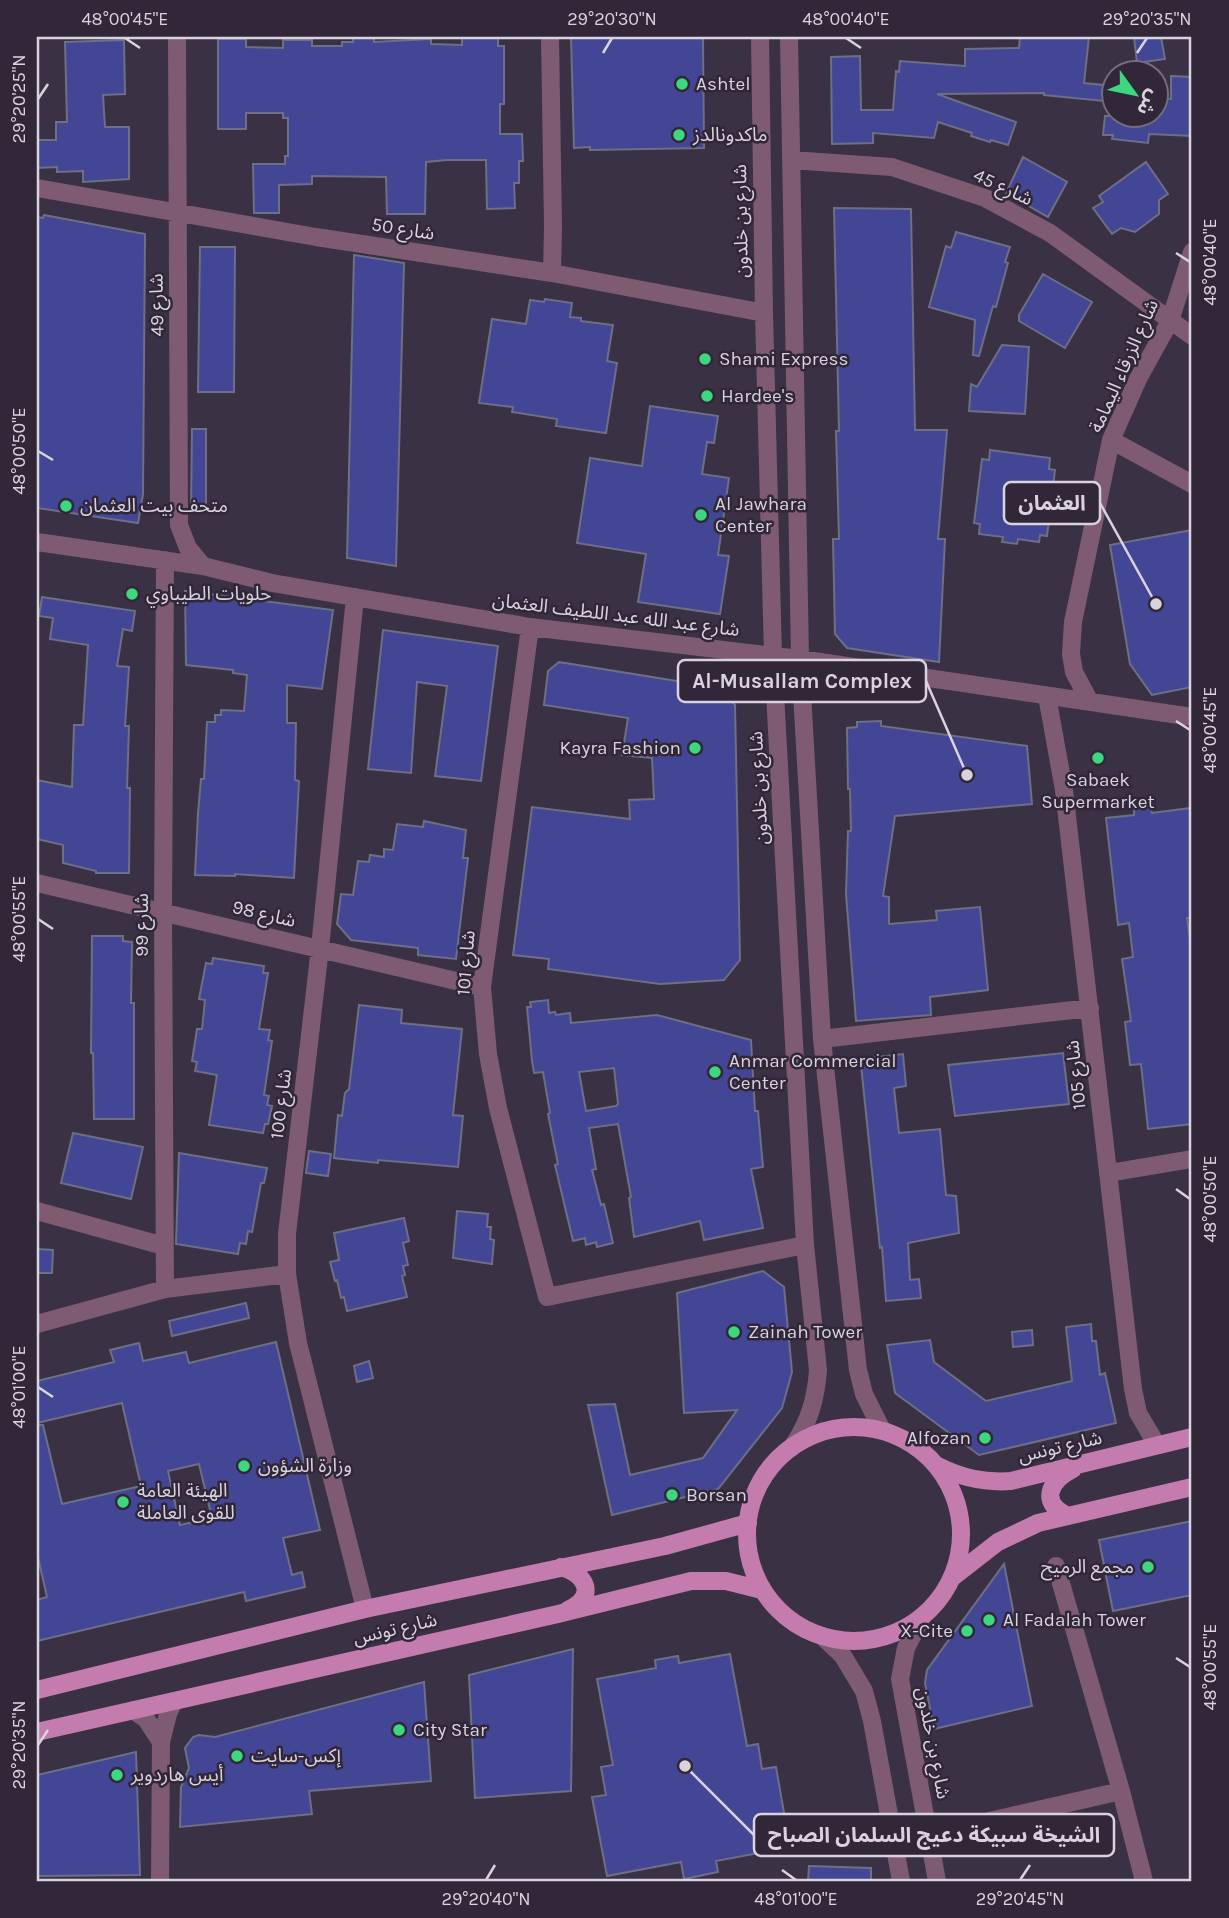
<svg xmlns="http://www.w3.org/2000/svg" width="1229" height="1918" font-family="Karla,'Noto Sans Arabic',sans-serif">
<rect width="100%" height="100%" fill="#3b3144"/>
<path fill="#424695" stroke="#6c6f85" stroke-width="2" fill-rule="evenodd" d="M353,37H374V42L431,39V44L462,45V38L498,37V46H504V104H500V134H522L523,161H519V183H514L515,208L487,209L486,160H447L426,162L425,214H387L386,177L312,176V184L279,185V213H254L253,164H285V156H288V118H283V113H246V129H218V39H246V47L283,48V40H312V46H342V42H353Z
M571,37H703L704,148L590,150V147L574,148Z
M1020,37H1089L1084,83L1114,86V102L1044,95V93L937,94L1016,122L1008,145L991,140L990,142L971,136L972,133L938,122L934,138L873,133V143L832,144L831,57L860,56L861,110H893L896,71L899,72L900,61L965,66V49L1019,48Z
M1134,37H1161L1165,59L1137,63Z
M124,40L125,94L103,95L105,127H129V179L83,182V171L57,172V167L37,168V140H56V122H67L65,42Z
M1171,76L1192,77V136L1149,134L1148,143L1112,139L1113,135H1103L1105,116H1156V98L1171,99Z
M1023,157L1067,182L1048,217L1006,193Z
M1146,162L1168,194L1159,200V214L1135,232L1121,228L1112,234L1093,208L1103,202L1099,196Z
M834,208L911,209L915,430H947L938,539H945L939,662L847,648L835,634L833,539H839L836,431H839Z
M44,215L145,234L143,494L138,523L37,508V217L43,218Z
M956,232L1010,247L1005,262L1008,263L996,307L993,306L979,356L973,355L975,320L929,307L946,246L951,248Z
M200,247H235L234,392H198Z
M354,255L404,263L396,566L347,558Z
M1043,274L1092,302L1065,348L1019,321V315Z
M545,299L572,303L570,317L581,318V321L613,325L607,361L617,363L606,433L556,426L557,419L512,412L513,407L479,403L492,319L526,324L530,300L544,302Z
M1002,345L1029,347L1025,414L969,411L971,384L977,387Z
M650,406L718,416L714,443L707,442L702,474L729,478L718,555L729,556L720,614L638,602L646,554L577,543L590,458L642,466Z
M192,429H206V512H191Z
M990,450L1050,458L1049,469L1055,470L1047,536L1040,535L1039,542L1018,539L1017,544L1002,542L1003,537L979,534L980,524L974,523L982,459L989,460Z
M1192,530V687L1152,695L1130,664L1110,545Z
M185,591L333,610L322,689L287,685V723H296L295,780L299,781L294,878L235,874V876L195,875L198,813L201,779H204L207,722H215V715H221V710L244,711L247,675L233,673V670L186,665Z
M42,597L135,611L132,631L123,629L117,666L129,667L125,726H129L127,788H130L129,873H96V871L63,863V845L37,839V780L72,787L74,725H83L88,645L50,639L53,618L39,616Z
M383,630L498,646L481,781L435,776L447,686L417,682L411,773L368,769Z
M559,662L720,688L735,705L740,960L724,980L660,984L548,969L549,959L513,955L532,807L630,819L629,800L654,799L652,758L622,755L628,718L544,705L548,671Z
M881,721V726L1027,746L1032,804L895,816L883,896L889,897V924L937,920L936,911L980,907L988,990L930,997L931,1015L856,1021L846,894L848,831H851L850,789H848L847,728L857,727V722Z
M1151,808L1152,813L1191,808L1192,918H1187L1192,953V1124L1148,1129L1141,1064L1130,1065L1125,1022L1131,1021L1122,959L1133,957L1129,923L1118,925L1106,818L1134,815V810Z
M424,821L466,830L463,858H468L456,959L418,955V948L351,940L337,924L341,894L353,895L358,861L369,862L370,855L384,857V849L393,850L397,824L423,827Z
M92,936H123V941L132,942L131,1003H134V1119H94L93,1053H91Z
M213,958L264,966L263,973H268L259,1029L270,1030L268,1040L272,1041L264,1095L269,1096L267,1105L272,1106L268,1124H265L263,1133L209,1125L217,1075L195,1071L197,1062L192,1061L197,1029H202L205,1000L199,999L206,963L212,964Z
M548,1000L549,1013L555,1012L556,1015L570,1013L571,1023L657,1015L751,1040L755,1111H758L763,1167L751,1169L763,1228L704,1240L700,1221L634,1237L629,1198L631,1197L618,1124L589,1128L596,1169L592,1170L601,1205L604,1204L613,1243L597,1247L596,1242L586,1245L585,1238L573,1241L555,1165L558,1164L548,1114L550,1113L543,1072L534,1073L532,1061L527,1007H531L530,1002ZM614,1068L618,1104L616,1106L586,1111L579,1072Z
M359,1005L402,1010L401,1023L462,1029L453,1115L463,1116L458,1167L378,1160V1163L334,1158L338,1115L342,1116L345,1093L349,1089Z
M1063,1053L1069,1104L955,1116L948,1065Z
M903,1054L906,1086L894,1088L899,1133L940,1129L946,1195L956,1196L959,1233L908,1243L910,1280L919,1279L921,1298L886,1301L882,1247L880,1248L861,1065L868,1058Z
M73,1133L143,1147L131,1199L61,1183Z
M309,1151L331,1154L328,1176L306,1173Z
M179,1153L267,1168L264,1183H261L252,1232L248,1231L246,1244L240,1243L238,1254L176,1244Z
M457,1211L488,1214L487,1227H491L490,1239L494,1240L492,1264L453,1258Z
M404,1218L409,1241L403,1243L408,1265L403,1266L405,1275L402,1276L407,1297L347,1311L344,1297L341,1298L337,1280L335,1281L330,1262L339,1260L334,1233Z
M37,1249L53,1250L52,1273H37Z
M763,1271L784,1287L792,1372L782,1408L718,1489L612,1515L588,1405L615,1404L630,1475L703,1458L737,1410L684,1413L677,1293Z
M246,1303L249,1318L172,1336L169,1321Z
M1091,1324L1092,1341H1096L1100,1375L1105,1373L1116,1423L979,1455L895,1393L887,1345L930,1340L934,1362L986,1401L1072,1381L1066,1327Z
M1032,1330L1033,1345L1013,1347L1012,1332Z
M276,1342L320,1530L283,1538L292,1575L302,1572L305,1587L246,1601L244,1592L37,1641V1600L47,1597L37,1553V1425H43L62,1504L141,1486L122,1403L37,1423V1381L114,1362L110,1350L139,1343L143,1361L186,1352L189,1363ZM199,1464L212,1518L180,1525L168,1471Z
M369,1361L373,1378L357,1382L354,1366Z
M1192,1521V1595L1113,1611L1099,1540Z
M1004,1564L1032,1706L934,1729L925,1683L927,1670Z
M573,1649L571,1791L475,1798L469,1675Z
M730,1654L747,1746L758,1744L762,1769L776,1767L790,1847L716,1861L718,1872L684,1879L681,1862L607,1876L592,1797L606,1795L601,1767L613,1765L597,1679L656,1668L655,1660L678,1656L679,1663Z
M424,1682L431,1781L309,1791L312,1814L180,1827L181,1787L189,1768L185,1748L193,1737L199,1735L215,1737Z
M136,1752L140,1875L37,1876V1775Z
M809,1866L871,1868V1881H808Z"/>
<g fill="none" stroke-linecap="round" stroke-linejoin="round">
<path stroke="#7e5b72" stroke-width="18" d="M177,37L179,525L188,548L203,566
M550,37L553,226L552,273
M760,37L764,313L773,656L805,1245L818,1370C816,1399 809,1423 792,1447
M789,37L800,659L822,1039L858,1370L864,1394L882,1430
M791,160L892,167L985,198L1050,233L1192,336
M37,188L316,237L552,273L764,313
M1111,440L1192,484
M37,542L203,566L272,583L530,627L800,659L1192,717
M355,597L320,948L287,1234V1274L298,1343L365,1609
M530,627L482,987L488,1054L498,1108L547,1297L805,1245
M1047,696L1064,790L1133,1389L1138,1413L1157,1445
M1090,702L1074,672L1071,654L1073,622L1111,440L1138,379L1170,321L1192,252
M37,883L482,987
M822,1039L1090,1008
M1109,1173L1192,1159
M37,1211L164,1246
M165,1289L163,912L165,560
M37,1324L165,1289L287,1274
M1056,1566L1121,1791L1144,1881
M922,1617L906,1648L900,1679L937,1881
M822,1636L843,1656L864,1691L872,1721L901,1881
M133,1710L146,1719L161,1742
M929,1835L1121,1791
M160,1881L161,1742L168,1714L174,1701"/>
<path stroke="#c37cad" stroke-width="18" d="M747 1534a107 107 0 1 1 214 0a107 107 0 1 1-214 0Z
M938,1466C962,1478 984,1483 1011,1481L1192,1437
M1068,1516C1039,1503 1049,1481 1073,1469
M561,1567C587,1574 597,1597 568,1610
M953,1577L998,1542L1038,1523L1192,1487
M37,1690L365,1609L665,1546L748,1523
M37,1732L558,1614L691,1581H726L762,1590"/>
</g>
<path fill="none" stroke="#d9d3df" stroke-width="2.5" d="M125,38L140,48M846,38L861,48M603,53L612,38M1137,53L1147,38M38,99L48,84M1176,253L1190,262M38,451L53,460M1176,721L1190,730M38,919L53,929M1176,1189L1190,1199M38,1387L53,1397M1176,1658L1190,1667M38,1745L48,1730M782,1870L796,1880M486,1880L495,1865M1020,1880L1030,1865"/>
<g fill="#3cd77e" stroke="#312739" stroke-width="2.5">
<circle cx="682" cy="84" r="7"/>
<circle cx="679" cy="135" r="7"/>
<circle cx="705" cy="359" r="7"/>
<circle cx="707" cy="396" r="7"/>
<circle cx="66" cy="506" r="7"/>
<circle cx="701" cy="515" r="7"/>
<circle cx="132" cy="594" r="7"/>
<circle cx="695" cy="748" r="7"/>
<circle cx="1098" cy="758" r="7"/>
<circle cx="715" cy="1072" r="7"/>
<circle cx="734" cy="1332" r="7"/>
<circle cx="985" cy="1438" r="7"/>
<circle cx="244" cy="1466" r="7"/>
<circle cx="672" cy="1495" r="7"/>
<circle cx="123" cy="1502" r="7"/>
<circle cx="1148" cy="1567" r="7"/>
<circle cx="989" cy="1620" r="7"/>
<circle cx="967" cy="1631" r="7"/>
<circle cx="399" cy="1730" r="7"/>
<circle cx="237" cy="1756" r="7"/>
<circle cx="117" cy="1775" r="7"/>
</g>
<g text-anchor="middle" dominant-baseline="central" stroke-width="5" stroke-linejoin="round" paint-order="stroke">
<g font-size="19" fill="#d9d3df" stroke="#312739" text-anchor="start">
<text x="696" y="84">Ashtel</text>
<text x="693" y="135">ماكدونالدز</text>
<text x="719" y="359">Shami Express</text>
<text x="721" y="396">Hardee's</text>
<text x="715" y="504">Al Jawhara<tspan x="715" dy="22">Center</tspan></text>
<text x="80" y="506">متحف بيت العثمان</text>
<text x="146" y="594">حلويات الطيباوي</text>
<text x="681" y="748" text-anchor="end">Kayra Fashion</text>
<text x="1098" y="780" text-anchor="middle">Sabaek<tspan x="1098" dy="22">Supermarket</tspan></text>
<text x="729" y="1061">Anmar Commercial<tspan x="729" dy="22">Center</tspan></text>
<text x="748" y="1332">Zainah Tower</text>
<text x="971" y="1438" text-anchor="end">Alfozan</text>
<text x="258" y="1466">وزارة الشؤون</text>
<text x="137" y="1491">الهيئة العامة<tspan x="137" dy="22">للقوى العاملة</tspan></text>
<text x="686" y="1495">Borsan</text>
<text x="1134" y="1567" text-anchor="end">مجمع الرميح</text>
<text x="1003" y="1620">Al Fadalah Tower</text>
<text x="953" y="1631" text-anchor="end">X-Cite</text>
<text x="413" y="1730">City Star</text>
<text x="251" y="1756">إكس-سايت</text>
<text x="131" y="1775">أيس هاردوير</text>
</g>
<g font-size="19" fill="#d9d3df" stroke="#312739">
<text transform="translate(1003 187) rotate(25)">شارع 45</text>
<text transform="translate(741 221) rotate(-91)">شارع بن خلدون</text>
<text transform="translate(403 229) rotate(9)">شارع 50</text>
<text transform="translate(157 305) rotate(-91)">شارع 49</text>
<text transform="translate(1124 366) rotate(-66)">شارع الزرقاء اليمامة</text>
<text transform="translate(616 615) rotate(7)">شارع عبد الله عبد اللطيف العثمان</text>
<text transform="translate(759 788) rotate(-93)">شارع بن خلدون</text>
<text transform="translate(264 914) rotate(13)">شارع 98</text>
<text transform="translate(142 925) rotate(-90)">شارع 99</text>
<text transform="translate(466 963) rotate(-85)">شارع 101</text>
<text transform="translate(1076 1075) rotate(-96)">شارع 105</text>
<text transform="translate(281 1104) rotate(-83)">شارع 100</text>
<text transform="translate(1060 1447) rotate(-13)">شارع تونس</text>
<text transform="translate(395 1629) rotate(-13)">شارع تونس</text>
<text transform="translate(933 1743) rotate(79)">شارع بن خلدون</text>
</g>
</g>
<path fill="none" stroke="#d9d3df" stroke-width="2.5" d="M1156 604L1100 503M967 775L926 681M685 1766L754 1835"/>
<g fill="#d9d3df" stroke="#312739" stroke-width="2.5">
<circle cx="1156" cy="604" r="7"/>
<circle cx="967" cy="775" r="7"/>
<circle cx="685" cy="1766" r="7"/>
</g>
<g fill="#312739" stroke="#d9d3df" stroke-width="2.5">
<rect x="1004" y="482" width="96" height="42" rx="7"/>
<rect x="678" y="660" width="248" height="42" rx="7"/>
<rect x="754" y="1814" width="360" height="42" rx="7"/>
</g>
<g font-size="21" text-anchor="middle" font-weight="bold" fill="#d9d3df">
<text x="1052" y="510">العثمان</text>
<text x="802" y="688">Al-Musallam Complex</text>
<text x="934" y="1842">الشيخة سبيكة دعيج السلمان الصباح</text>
</g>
<rect width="1229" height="1918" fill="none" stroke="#312739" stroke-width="77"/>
<g transform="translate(1135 94) rotate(123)"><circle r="33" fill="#312739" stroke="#746c7b" stroke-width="2"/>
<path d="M0-5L12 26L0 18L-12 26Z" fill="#3cd77e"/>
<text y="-10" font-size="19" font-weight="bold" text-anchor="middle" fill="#d9d3df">ش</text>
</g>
<rect x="38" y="38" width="1152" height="1842" fill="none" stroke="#d9d3df" stroke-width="2.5"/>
<g font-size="18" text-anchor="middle" fill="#d9d3df">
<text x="125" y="25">48°00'45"E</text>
<text x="612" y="25">29°20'30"N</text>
<text x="846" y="25">48°00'40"E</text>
<text x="1147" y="25">29°20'35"N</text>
<text transform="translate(19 99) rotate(-90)" y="6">29°20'25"N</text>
<text transform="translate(1210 262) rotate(-90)" y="6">48°00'40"E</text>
<text transform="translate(19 451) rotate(-90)" y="6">48°00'50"E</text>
<text transform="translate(1210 730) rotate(-90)" y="6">48°00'45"E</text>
<text transform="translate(19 919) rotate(-90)" y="6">48°00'55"E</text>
<text transform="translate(1210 1199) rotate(-90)" y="6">48°00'50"E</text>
<text transform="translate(19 1387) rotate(-90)" y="6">48°01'00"E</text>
<text transform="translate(1210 1667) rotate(-90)" y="6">48°00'55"E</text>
<text transform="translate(19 1745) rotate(-90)" y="6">29°20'35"N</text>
<text x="486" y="1905">29°20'40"N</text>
<text x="796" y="1905">48°01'00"E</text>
<text x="1020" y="1905">29°20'45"N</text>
</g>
</svg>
